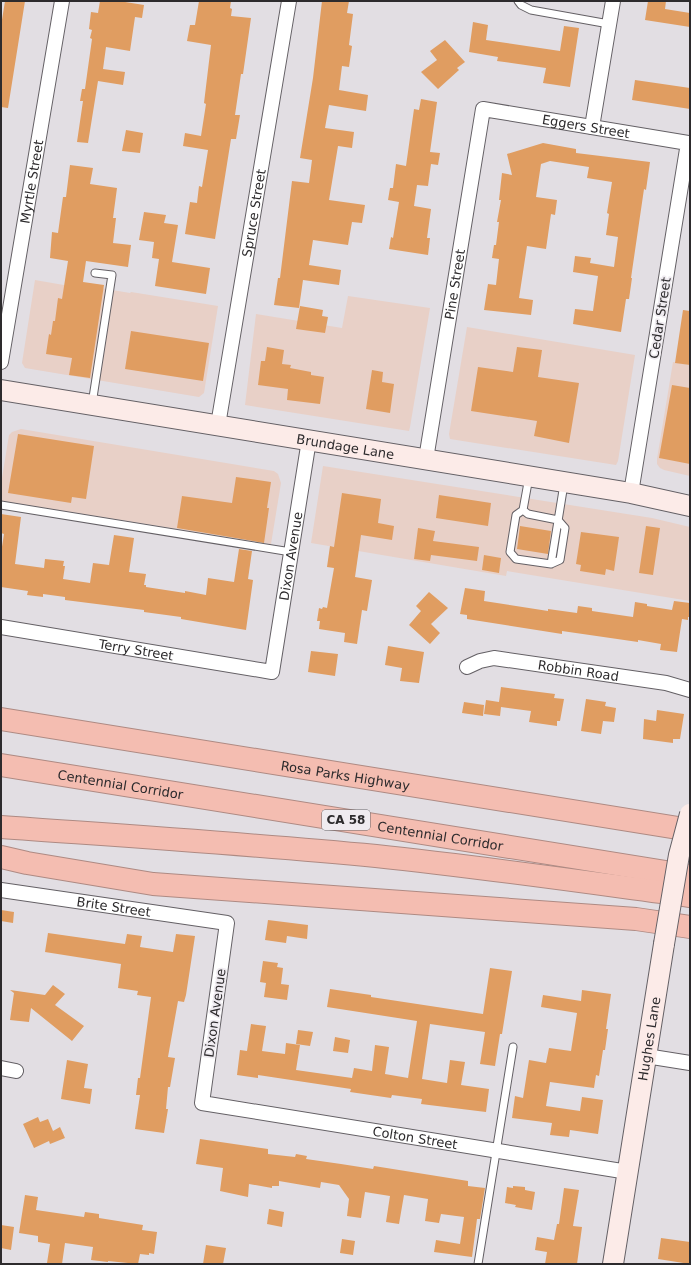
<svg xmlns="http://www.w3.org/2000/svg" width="691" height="1265" font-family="'DejaVu Sans',sans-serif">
<rect width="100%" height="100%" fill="#e2dee3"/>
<path fill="#e8d0c7" d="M35,280L81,288L82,285L130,293L131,292L218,306L204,393L199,397L25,368L22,363Z
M348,296L430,308L410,427L409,431L245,405L256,314L342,328Z
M467,327L635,355L618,461L616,465L450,439L449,434Z
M673,362L690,365V476L664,470L660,468L657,464V459Z
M21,429L274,471L278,474L281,483L271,544L1,501V484L9,435L12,432Z
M323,466L652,518L690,527V601L507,571L506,576L311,543Z"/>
<path fill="#e09d61" d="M5,1H25L8,108L1,107V26Z
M100,1H119L144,5L142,18L135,17L130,51L106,47L103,69L125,72L123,85L98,81L88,143L77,142L83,101H80L82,89H85L92,39L90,38L92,30L89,29L91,12L98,13Z
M199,1H231L230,8L232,9L231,16L251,18L243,74H241L235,115H240L236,139H231L215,239L185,234L190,202L197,203L199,186L202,187L208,150L183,146L185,133L201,136L206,104L204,103L211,45L187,41L190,25H195Z
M322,1H349L347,13L353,14L349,45L352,46L349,67L342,66L339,90L368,95L366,111L329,105L325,128L354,132L352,148L338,146L329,200L365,205L362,223L352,222L348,245L313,240L309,265L341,270L339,285L303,280L299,308L274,305L278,278H280L292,181L309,183L312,160L300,158L313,78Z
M648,1H666L665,9L690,13V27L645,20Z
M473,22L488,25L486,40L560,51L564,26L579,28L570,87L543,83L546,68L497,61L498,57L469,52Z
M445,40L465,62L457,68L459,70L438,89L421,72L437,60L430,51Z
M635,80L690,88V109L632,100Z
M421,99L437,102L430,152L440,153L438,165L431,164L428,186L417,185L414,206L431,209L427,238H430L428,255L389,249L391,237L393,238L399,202L388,200L390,188H393L396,164L406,166L414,109L419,110Z
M126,130L143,133L140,153L122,151Z
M543,143L576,149V153L650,162L646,190L644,189L631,278H632L629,299H626L621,332L573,324L575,309L593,311L598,276L573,272L575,256L591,258L590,263L614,267L618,237L606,235L609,214L607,213L612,182L587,178L589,167L550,161L541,164L536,197L557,200L555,215L551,214L546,249L527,246L519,298L533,300L531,315L484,310L488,284L496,285L499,259L492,258L494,245H496L499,222H497L501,200H499L502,173L512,175L507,154Z
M70,165L93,168L90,184L117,188L113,218H116L113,243L131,245L128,267L86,261L83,282L104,285L90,378L69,375L72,358L46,354L49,334L51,335L53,321H55L58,298L62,299L68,261L50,258L52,232L58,233L63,197H66Z
M144,212L166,215L164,223L178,225L172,262L210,268L206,294L155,286L159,259L152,258L154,242L139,240Z
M300,306L323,310L322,316L328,317L325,333L296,329Z
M683,310L690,311V365L675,363Z
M131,331L209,343L203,381L125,369Z
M267,347L284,350L282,364L291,365L290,368L311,372V375L324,377L320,404L287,400L288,389L258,385L261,361H265Z
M517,347L542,350L538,377L579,383L569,443L534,436L537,421L471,411L478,367L513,372Z
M372,370L383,372L382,382L394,384L390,413L366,409Z
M672,385L690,388V464L659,458Z
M18,434L94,446L86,499L72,497L71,503L8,493Z
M236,477L271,482L267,508H269L264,543L177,528L182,496L232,503Z
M342,493L381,499L378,523L394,526L392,540L361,535L355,577L372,580L367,611L362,610L357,644L344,642L345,633L319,629L320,621H317L319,608L322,609L323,607L327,608L334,568L327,567L330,546L334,547Z
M439,495L491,503L488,526L436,518Z
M1,514L21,517L15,564L44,568L45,559L64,561L63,566H65L63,579L90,583L93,563L109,565L114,535L134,538L129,572L146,574L144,585H146V587L185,593V591L206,595L208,578L234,582L239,549L252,551L248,579L253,580L246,630L181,619V617L144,612V610L65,600V597L43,594V597L27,595L28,591L1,587V553L4,534L1,533Z
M520,526L551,531L548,554L517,549Z
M646,526L660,528L653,575L639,573Z
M418,528L435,531L433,541L479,547L477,561L431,555L430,561L414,559Z
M581,532L619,537L614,571L606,569L605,575L580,571L581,565L576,564Z
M484,555L501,558L499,573L482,570Z
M465,588L485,591L484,601L497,603L548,611V609L577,613L578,606L592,608V611L633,617L635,602L647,604V606L672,610L674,601L690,603V617H688V620L682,619L677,652L660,650L661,644L638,640V642L562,631V634L467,619V615L460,614Z
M429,592L448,608L431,624L440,633L430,644L409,625L421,611L416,606Z
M388,646L424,652L419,683L400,681L402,668L385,665Z
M311,651L338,654L335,676L308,672Z
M501,687L555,694L554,698L564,699L560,721H557V726L529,722L531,711L501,707L500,716L484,714L486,700L499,702Z
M586,699L606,702L605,706L616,708L614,722L603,721L601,734L581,731Z
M464,702L484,705L483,716L462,713Z
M657,710L684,714L680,739H673V743L643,739L644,719L656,721Z
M1,910L14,912L13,923L1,921Z
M268,920L308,925L307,939L287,936L286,943L265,940Z
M48,933L125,944L127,934L142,936L140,947L173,952L176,934L195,936L186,995L184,1002L178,1001L168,1057L175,1058L170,1087H168L166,1109H168L164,1133L135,1129L140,1095H136L138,1078H140L151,997L137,995L138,991L118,988L121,964L45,952Z
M263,961L278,963L277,967L283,968L281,984L289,985L287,1000L264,997L266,983L260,982Z
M490,968L512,971L502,1034H500L495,1066L480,1064L485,1032L430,1024L422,1079L447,1083L450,1060L465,1062L461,1085L489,1089L486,1112L421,1104L422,1099L392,1095L391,1098L350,1092L351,1089L258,1075V1078L237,1075L240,1050L247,1051L251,1024L266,1026L262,1051L285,1054L286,1043L300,1045L296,1070L352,1078L354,1068L372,1071L375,1045L389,1047L385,1074L408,1078L417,1021L327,1007L330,989L371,995V997L483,1014Z
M53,985L65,994L55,1005L84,1026L72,1041L31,1008L29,1022L10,1020L14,993L10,990L45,995Z
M582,990L611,994L606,1029H608L605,1050H603L599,1076L596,1075L594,1088L550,1082L546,1106L580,1111L582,1097L603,1100L598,1134L570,1130L569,1137L550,1135L552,1123L512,1118L515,1096L523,1098L529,1060L546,1063L549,1048L571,1051L577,1013L541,1007L543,995L581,1001Z
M298,1030L313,1032L310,1046L296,1044Z
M335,1037L350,1040L348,1053L333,1051Z
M67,1060L88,1064L84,1088L92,1089L90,1104L61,1099Z
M38,1117L40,1122L48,1119L53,1131L60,1127L65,1138L50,1144L49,1141L34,1148L23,1124Z
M200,1139L268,1149V1154L295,1157L296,1154L307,1156L306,1159L341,1164L373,1169L374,1166L468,1181V1186L485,1188L480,1219H477L472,1257L434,1252L436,1240L460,1244L464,1217L441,1214L439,1223L425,1221L428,1199L404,1195L399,1224L386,1222L390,1196L365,1192L361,1218L347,1216L349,1199L339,1185L321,1182L320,1188L279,1181V1186H272V1188L249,1184L248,1197L220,1191L223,1168L196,1164Z
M513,1186L525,1187V1190L535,1192L532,1210L515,1207L516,1205L505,1203L507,1187L513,1188Z
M564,1188L579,1190L573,1226L582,1227L577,1264H545L547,1252L535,1250L537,1237L554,1240L557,1224H559Z
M25,1195L38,1197L36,1210L84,1217L85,1212L99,1214V1218L143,1225L142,1230L157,1232L154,1254L149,1253V1255L140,1254L138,1264L108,1261V1262L91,1260L93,1247L65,1243L62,1264L47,1263L50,1244L38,1242V1236L19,1233Z
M269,1209L284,1212L282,1227L267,1224Z
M1,1225L14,1227L11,1250L1,1248Z
M661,1238L690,1242V1264L658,1259Z
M342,1239L355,1241L353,1255L340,1253Z
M206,1245L226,1248L223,1264H203Z"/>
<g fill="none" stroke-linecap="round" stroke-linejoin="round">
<defs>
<path id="lane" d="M518,1L521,5L531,10L609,24
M92,404L112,275L95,273
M1,505L291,552
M523,510L528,514L558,520L565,528L560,560L551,564L516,559L510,552L516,515L523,510L529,477
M551,564L564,484
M478,1264L513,1047"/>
<g id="street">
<path d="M592,127L613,1"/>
<path id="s1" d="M1,362L62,1"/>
<path id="s2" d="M218,425L289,1"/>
<path id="s3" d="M426,459L483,109L688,143L631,493"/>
<path id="s4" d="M1,627L272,672L309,440"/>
<path id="s5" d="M467,667L480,661L494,658L666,683L690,690"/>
<path id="s6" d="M1,890L227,923L202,1103L628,1172"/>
<path d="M646,1056L690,1063"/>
<path d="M1,1068L16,1071"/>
</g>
<g id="secondary">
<path id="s7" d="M1,390L631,493L690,506"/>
<path id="s8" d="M613,1264L664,944"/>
</g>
<g id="highway">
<path id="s9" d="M1,719C230,758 460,793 690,830"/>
<path id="s10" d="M1,765L690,876"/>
<path d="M1,827C126,836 251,844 376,856C481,867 585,882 690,896"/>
<path d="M1,857L27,863L153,884L636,919L690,927"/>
</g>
</defs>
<use href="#lane" stroke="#646065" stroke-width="9"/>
<use href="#street" stroke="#646065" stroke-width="16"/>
<use href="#secondary" stroke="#646065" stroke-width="22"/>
<use href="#highway" stroke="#ae8a83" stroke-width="24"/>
<use href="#lane" stroke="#fff" stroke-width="7"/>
<use href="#street" stroke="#fff" stroke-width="14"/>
<use href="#secondary" stroke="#fcebe8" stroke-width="20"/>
<use href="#highway" stroke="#f4bdb1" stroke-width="22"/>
<defs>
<path id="secondary-bridge" d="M664,944L679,855L690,814"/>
</defs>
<use href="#secondary-bridge" stroke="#646065" stroke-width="22" stroke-linecap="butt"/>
<use href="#secondary-bridge" stroke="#fcebe8" stroke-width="20"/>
</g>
<g text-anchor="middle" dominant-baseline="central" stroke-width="3.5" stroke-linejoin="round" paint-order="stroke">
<rect fill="#efebf0" stroke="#676568" stroke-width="1" x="322" y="810" width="48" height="20" rx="3"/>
<g font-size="12" font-weight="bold" fill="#2d2b2d">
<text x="346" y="820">CA 58</text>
</g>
<g font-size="13" fill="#2d2b2d" stroke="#efebf0">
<text stroke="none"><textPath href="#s3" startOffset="459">Eggers Street</textPath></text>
<text stroke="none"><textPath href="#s1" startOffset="183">Myrtle Street</textPath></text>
<text stroke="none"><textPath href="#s2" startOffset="215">Spruce Street</textPath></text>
<text stroke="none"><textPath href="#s3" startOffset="177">Pine Street</textPath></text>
<text transform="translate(660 318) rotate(-81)">Cedar Street</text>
<text stroke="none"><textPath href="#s7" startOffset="349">Brundage Lane</textPath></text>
<text stroke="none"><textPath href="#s4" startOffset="392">Dixon Avenue</textPath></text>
<text stroke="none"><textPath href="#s4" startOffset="137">Terry Street</textPath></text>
<text stroke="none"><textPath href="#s5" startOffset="114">Robbin Road</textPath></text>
<text stroke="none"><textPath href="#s9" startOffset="349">Rosa Parks Highway</textPath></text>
<text stroke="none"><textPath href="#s10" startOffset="121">Centennial Corridor</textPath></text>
<text stroke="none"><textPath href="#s10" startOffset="445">Centennial Corridor</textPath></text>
<text stroke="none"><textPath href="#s6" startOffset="114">Brite Street</textPath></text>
<text transform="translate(215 1013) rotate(-82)">Dixon Avenue</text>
<text stroke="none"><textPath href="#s8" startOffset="228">Hughes Lane</textPath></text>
<text stroke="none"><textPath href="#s6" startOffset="626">Colton Street</textPath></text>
</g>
</g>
<rect width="691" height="1265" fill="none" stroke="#2d2b2d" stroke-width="4"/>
</svg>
